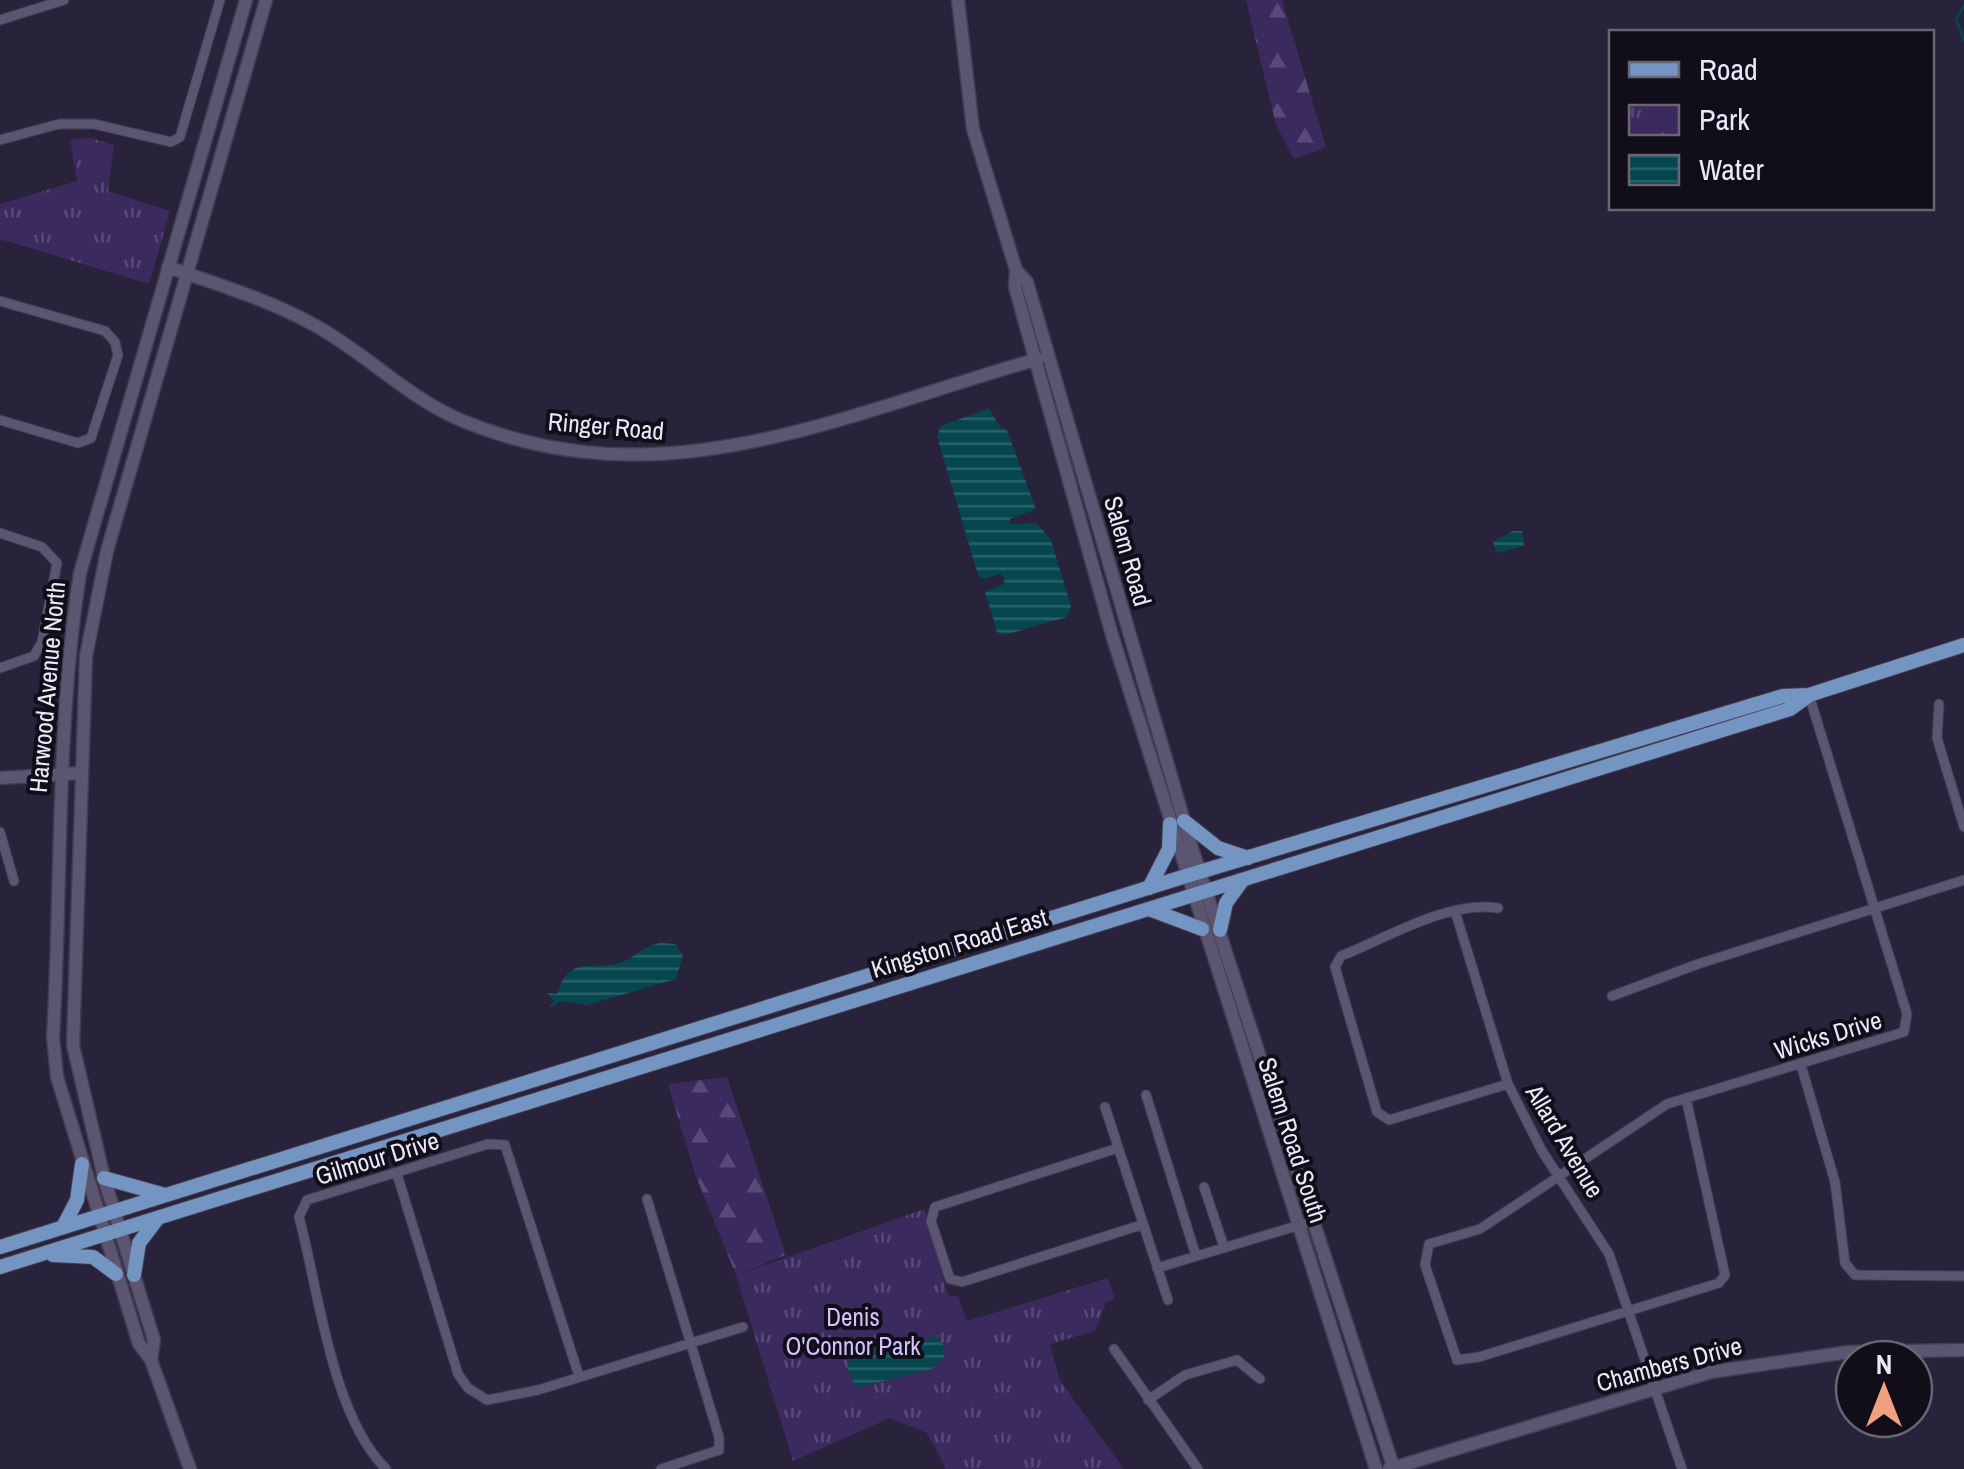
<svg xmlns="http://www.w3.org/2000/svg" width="1964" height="1469" font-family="'Archivo Narrow',sans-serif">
<defs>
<pattern id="forest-firs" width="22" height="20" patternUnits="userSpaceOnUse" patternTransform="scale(2.5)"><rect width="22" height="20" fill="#3b2a5e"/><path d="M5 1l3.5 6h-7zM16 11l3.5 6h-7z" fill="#584976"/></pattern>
<pattern id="park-tufts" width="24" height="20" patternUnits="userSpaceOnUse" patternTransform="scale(2.5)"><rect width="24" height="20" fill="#3b2a5e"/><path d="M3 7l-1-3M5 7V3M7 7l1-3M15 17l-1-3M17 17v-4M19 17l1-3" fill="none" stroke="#584976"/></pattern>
<pattern id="water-rules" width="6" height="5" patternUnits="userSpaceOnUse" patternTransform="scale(2.5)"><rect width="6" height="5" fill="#06464e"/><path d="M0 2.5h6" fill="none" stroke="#2a6168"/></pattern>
</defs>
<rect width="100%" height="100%" fill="#29223b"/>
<path fill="url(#forest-firs)" d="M1246,0H1282L1326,147L1294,159L1276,125Z
M727,1077L786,1255L736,1275L695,1174L668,1084Z"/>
<path fill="url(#park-tufts)" d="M90,138L114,145L108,191L170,211L149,284L0,239V204L77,181L70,139Z
M925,1209L948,1296H958L967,1321L1108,1278L1115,1299L1106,1302L1095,1331L1050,1344L1060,1381L1124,1469H946L927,1433L890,1418L793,1461L736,1275Z"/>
<path fill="url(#water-rules)" d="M989,408L1000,427L1007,430L1036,509L1010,519V524L1036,523L1051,540L1071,606L1067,617L1005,635L997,632L985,592L1004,584V578L1001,574L982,579L978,575L937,436L941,426Z
M1513,531H1522L1524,546L1497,553L1493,542Z
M660,943L675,944L683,955L676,979L587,1005L561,1001L550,1007L554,1001L547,993L557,994C569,956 589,969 616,964C632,961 642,946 660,943Z
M935,1335L944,1346V1357L932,1369L855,1388L847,1365L859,1348L892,1342L905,1353Z"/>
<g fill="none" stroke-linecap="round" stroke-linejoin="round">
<path stroke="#06464e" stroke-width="2.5" d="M1964,6L1956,19L1964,40"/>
<defs>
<path id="street" d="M0,20L64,0
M0,140L59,124H94L171,142L180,137L220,0
M0,301L105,331L115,342L118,355L91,438L78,443L0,420
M0,533L42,547L57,563L42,642L34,656L0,668
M1939,704L1937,738L1964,827
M0,832L14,881
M1498,908C1448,900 1387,938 1341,956L1335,967L1377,1112L1389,1120L1508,1084
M1455,911L1508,1084L1542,1151L1609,1254L1682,1469
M1612,996L1698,964L1964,880
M1801,1065L1835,1182L1845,1263L1855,1275L1964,1276
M1146,1095L1196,1256
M1686,1098L1725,1275L1719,1283L1479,1357L1457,1360L1425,1265L1429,1244L1480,1229L1667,1104L1904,1032L1907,1014L1809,695
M1105,1107L1168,1300
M1118,1148L935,1207L931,1221L950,1279L962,1282L1141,1225
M397,1174L458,1374L468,1388L487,1400L538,1390L743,1327
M1204,1187L1224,1247
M647,1199L719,1437V1450L661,1469
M1157,1268L1313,1221
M1114,1349L1198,1469
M1148,1400L1185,1375L1237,1360L1260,1379
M386,1469C331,1414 319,1291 299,1217L307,1200L488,1144L505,1145L579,1376"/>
<path id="secondary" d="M958,0L973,129L1016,270L1015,287L1112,635L1376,1469
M168,267C219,285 270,300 316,326C367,354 409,399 463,421C664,504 846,413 1038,359
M1016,270L1027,282L1192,848L1394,1469
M0,778L81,773
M151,1360L154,1340L104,1178L73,1045L86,656L107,551L266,0
M190,1469L151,1360L139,1344L57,1077L53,1037C62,881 56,727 80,573L246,0
M1389,1469L1711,1372L1849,1352L1964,1350"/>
<path id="primary" d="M1184,821L1218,848L1248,858
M1149,888L1169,849L1170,824
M1149,909L1202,929
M1220,930L1226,903L1242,881
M104,1178L165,1195
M63,1227L77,1200L82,1164
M0,1247L1186,876L1783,696L1809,695L1964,645
M53,1255L93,1257L116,1274
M0,1267L1790,709L1808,696
M134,1275L139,1243L158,1218"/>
</defs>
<use href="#street" stroke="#423c51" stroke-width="11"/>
<use href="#secondary" stroke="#423c51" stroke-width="15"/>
<use href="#primary" stroke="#423c51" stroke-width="16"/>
<use href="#street" stroke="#5c5571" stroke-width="9"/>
<use href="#secondary" stroke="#5c5571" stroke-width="12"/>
<use href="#primary" stroke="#7494c2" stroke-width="14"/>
</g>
<g text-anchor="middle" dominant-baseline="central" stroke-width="8" stroke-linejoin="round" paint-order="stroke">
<g font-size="25" fill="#ece8f9" stroke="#110e19">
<text transform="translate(606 426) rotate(5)">Ringer Road</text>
<text transform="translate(1128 551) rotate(74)">Salem Road</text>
<text transform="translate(47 687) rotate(-85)">Harwood Avenue North</text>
<text transform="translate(959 943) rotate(-17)">Kingston Road East</text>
<text transform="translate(1828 1035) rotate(-17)">Wicks Drive</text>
<text transform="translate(1293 1140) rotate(72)">Salem Road South</text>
<text transform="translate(1565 1141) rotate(59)">Allard Avenue</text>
<text transform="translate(377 1158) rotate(-17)">Gilmour Drive</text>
<text transform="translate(1669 1364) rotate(-15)">Chambers Drive</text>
</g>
<g font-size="25" fill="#d1c3fb" stroke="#110e19">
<text x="853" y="1317">Denis<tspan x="853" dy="29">O'Connor Park</tspan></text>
</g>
</g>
<rect x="1609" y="30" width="325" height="180" fill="#110e19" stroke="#696573" stroke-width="2.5"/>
<rect x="1629" y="62" width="50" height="15" fill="#7494c2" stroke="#696573" stroke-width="2.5"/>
<text x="1699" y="80" font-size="30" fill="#ece8f9">Road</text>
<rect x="1629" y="105" width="50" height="30" fill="url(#park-tufts)" stroke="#696573" stroke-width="2.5"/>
<text x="1699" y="130" font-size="30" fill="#ece8f9">Park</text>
<rect x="1629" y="155" width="50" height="30" fill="url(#water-rules)" stroke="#696573" stroke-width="2.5"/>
<text x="1699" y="180" font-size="30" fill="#ece8f9">Water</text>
<g transform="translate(1884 1389)"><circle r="48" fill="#110e19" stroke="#696573" stroke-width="2.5"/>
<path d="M0-8L18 38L0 25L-18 38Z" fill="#f2a080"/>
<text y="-15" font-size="28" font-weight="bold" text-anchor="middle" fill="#ece8f9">N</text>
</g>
</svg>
